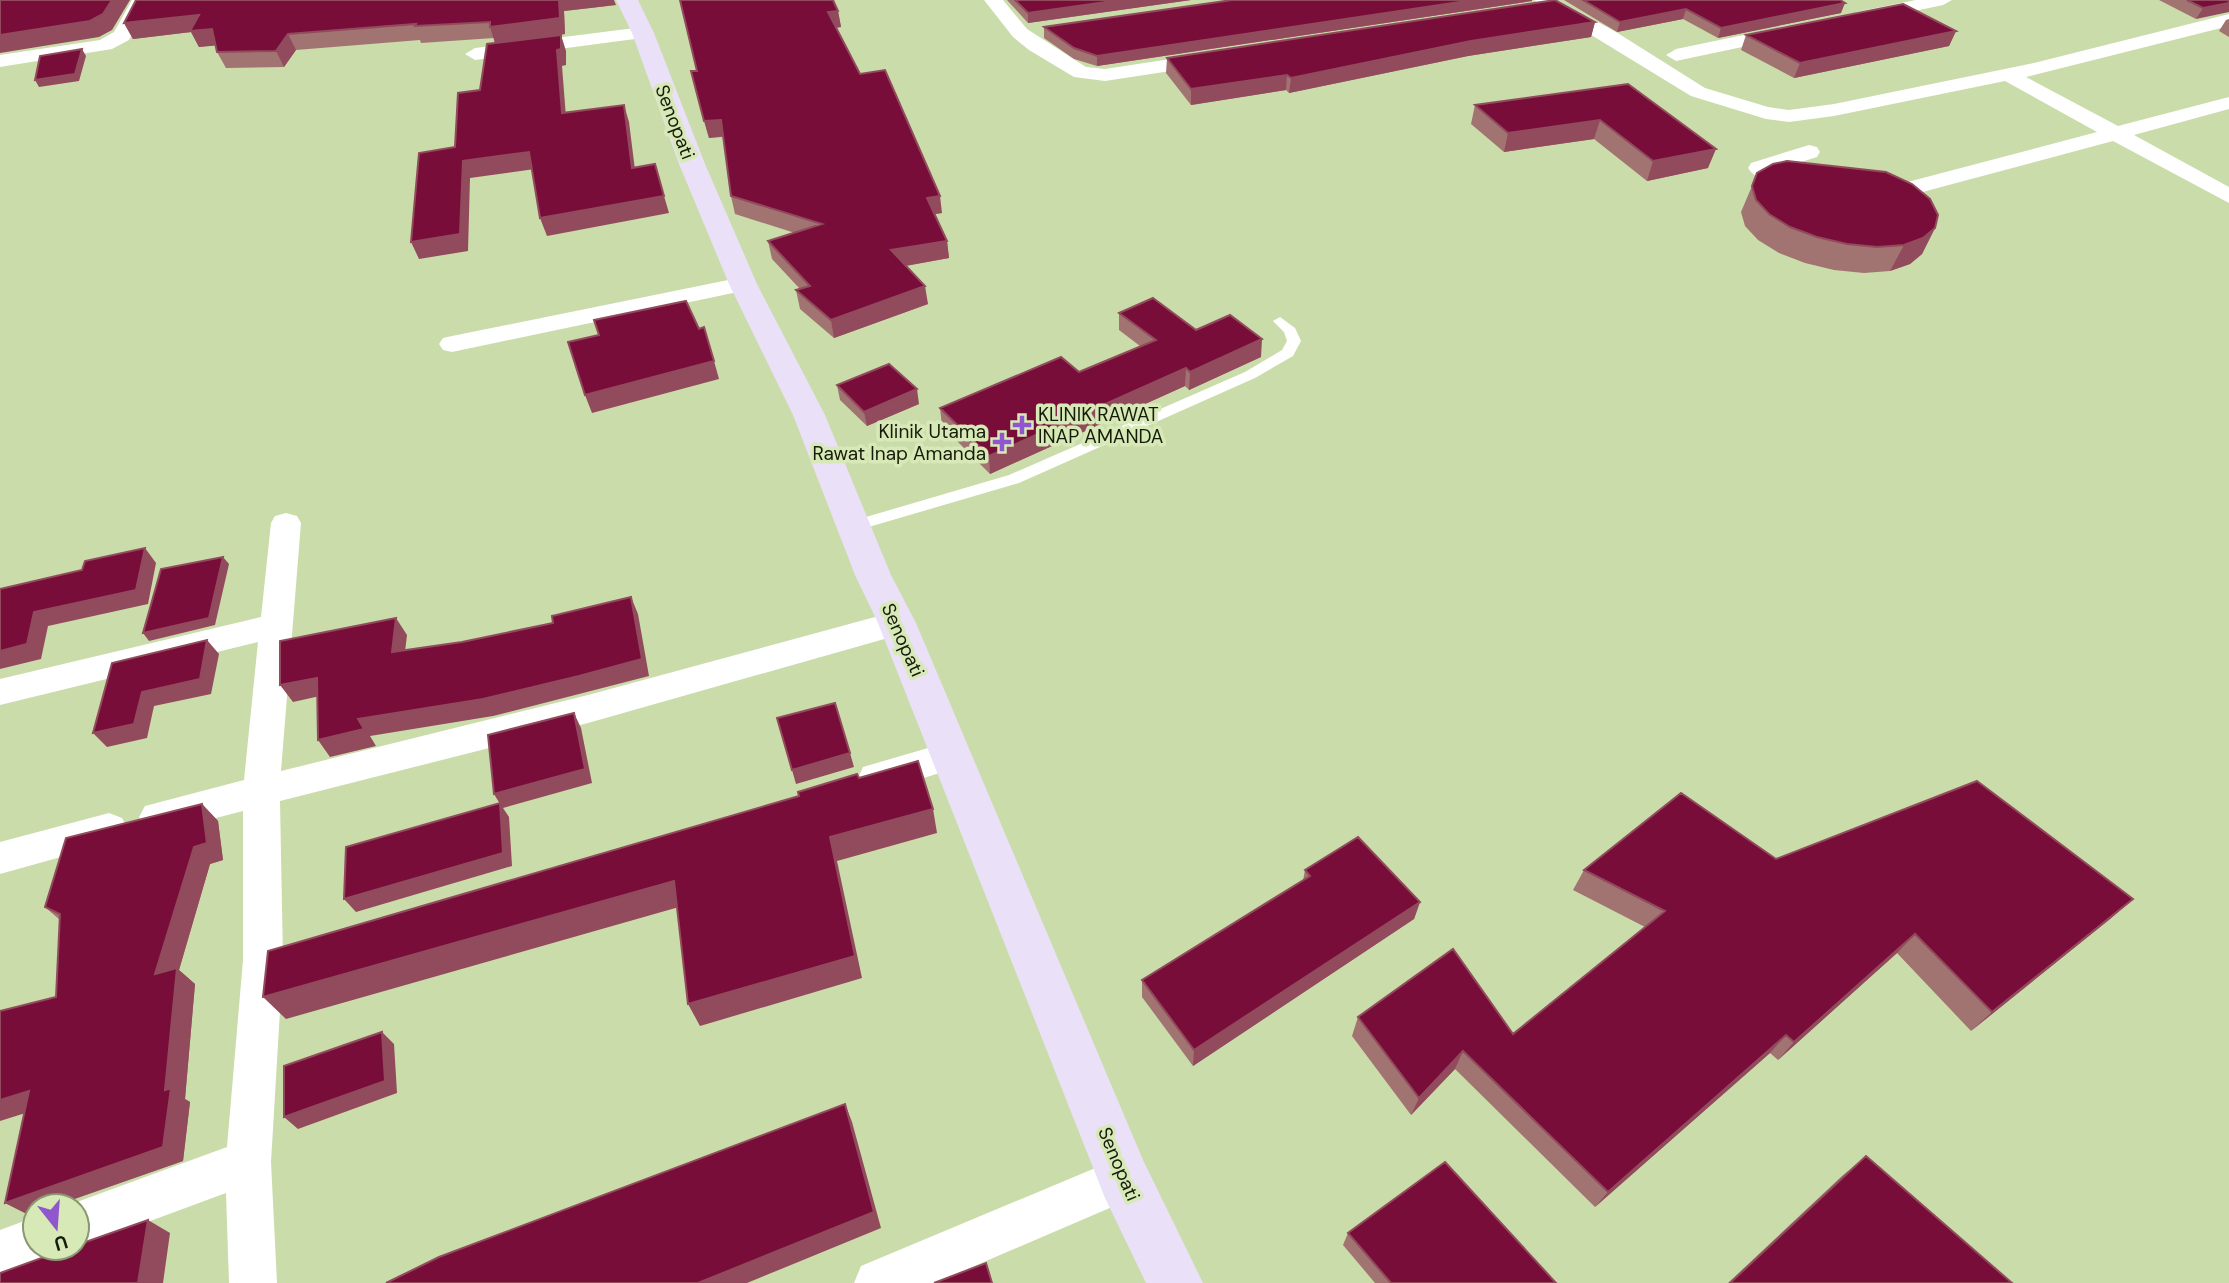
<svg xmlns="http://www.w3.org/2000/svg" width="2229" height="1283" font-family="'DM Sans',sans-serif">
<rect width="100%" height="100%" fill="#cadcaa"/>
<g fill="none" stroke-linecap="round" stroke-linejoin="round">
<path fill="#fff" fill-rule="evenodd" d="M1280,317L1295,328L1301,341L1293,356L1255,378L1019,483L855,531L847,526L849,522L1009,475L1245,372L1282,350L1287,341L1284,332L1273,321Z"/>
<path fill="#fff" fill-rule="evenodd" d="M132,0H150L129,40L112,49L0,67V55L100,40L114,32Z
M984,0H1003L1027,29L1086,67L1105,69L1210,53L1220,59L1210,65L1105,81L1074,77L1029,50L1013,37Z
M1534,0H1557L1616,32L1705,88L1768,107L1789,110L1834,104L2034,63L2229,14V26L2026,77L2118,126L2229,97V109L2134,135L2229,187V203L2113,141L1900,198L1861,193L1858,188L1861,183L1869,181L1900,184L2097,132L2005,81L1834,116L1789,122L1766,119L1691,96Z
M1916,0H1952L1943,5L1863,22L1854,16L1856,12Z
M1787,26L1796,32L1794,36L1676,61L1666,55L1676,49Z
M643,27L652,33L650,37L475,60L465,54L475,48Z
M1809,145L1817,147L1820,152L1817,157L1776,170L1813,175L1816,180L1813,185C1793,190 1760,186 1748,168L1751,163Z
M743,277L752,279L755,284L752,289L452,352L443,350L439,344L443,338L452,336Z
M286,513L297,516L301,523L281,771L588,695L897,611L909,614L913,623L909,632L588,723L280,801L283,960L271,1162L277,1283H229L226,1193L77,1248V1206H66L227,1147L243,960V811L158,833L145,828L139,817L145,806L244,780L258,642L0,705V679L261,617L271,523L275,516Z
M952,741L965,745L970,755L965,765L876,793L863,789L858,778L863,767Z
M109,813L122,818L128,829L122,840L0,874V842Z
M1124,1156L1140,1163L1147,1179L1140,1195L935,1283H854L861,1266Z
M35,1217V1248H56L52,1258L0,1278V1230Z"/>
<path fill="#eae0f7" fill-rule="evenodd" d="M616,0H638L654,33L705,164L757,284L825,415L891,575L916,623L1143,1160L1203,1283H1146L1105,1198L878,623L855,575L793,415L729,284L679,164L632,33Z"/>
</g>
<path fill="#a17472" d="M1007,0H1191L1028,23Z
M1564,0H1840L1841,13L1718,38L1683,19L1617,32Z
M2159,0H2229L2196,19Z
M1532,1L1097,66L1074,59L1044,38V27Z
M616,5L564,11L565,34L495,43L494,38L421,43L420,40L296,50L284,67L226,68L217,52L216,45L199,47L191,32L133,39L124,23Z
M838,11L841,27L836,28L860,74L942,213L935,214L947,241L949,258L906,266L928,304L834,338L800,309L796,290L800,289L772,259L768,241L795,233L735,214L731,196L723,137L709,138L691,71H697Z
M2229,19V37L2219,31L2226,20Z
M1595,22L1591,37L1468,56L1289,93L1286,90L1191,105L1166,73L1167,58Z
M1956,31L1949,46L1794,78L1741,50L1746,35Z
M1628,84L1708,168L1647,181L1594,139L1504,152L1471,124L1475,105Z
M1752,186L1935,228L1922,254L1910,264L1890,271L1864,273L1834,270L1805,263L1779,253L1758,240L1745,226L1741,212Z
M1119,313L1196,330L1261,357L1189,390L1185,386L990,474L942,426L940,408L1079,372L1140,346L1119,330Z
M837,385L919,404L867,426L840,400Z
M202,804L218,821L223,860L210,864L179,970L195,984L185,1099L190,1102L183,1161L29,1215L5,1203L24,1113L56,997L60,920L45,907Z
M1776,859L2133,899L2110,919L1971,1031L1897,953L1778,1060L1770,1053L1595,1207L1455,1069L1411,1115L1352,1036L1358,1017L1513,1034L1645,927L1573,890L1584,870Z
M1305,870L1420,902L1414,919L1193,1066L1142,997V980L1303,881Z
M1866,1156L2012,1283H1728L1842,1176Z
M1348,1233L1556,1283H1375L1343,1245Z"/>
<path fill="#914b5c" d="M112,0H130L112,30L99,37L0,53V35Z
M559,0H614L616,5L564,11L565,34L495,43L490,27Z
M1120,0H1191L1028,23V13Z
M1473,0H1532V1L1097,66V56Z
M1845,3L1841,13L1718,38L1721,28Z
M2229,3V12L2196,19L2203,8Z
M1686,9L1683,19L1617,32L1620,22Z
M838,11L841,27L831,28L828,12Z
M199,15L212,29L221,45L199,47L191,32L133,39L124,23Z
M1595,22L1591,37L1468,56L1289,93L1291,78L1471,41Z
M1956,31L1949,46L1794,78L1800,63Z
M288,34L296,50L284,67L276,51Z
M561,35L566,51V65L562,66L567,130L562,113L557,50Z
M82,49L86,56L79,81L39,87L35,80Z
M1287,75L1286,90L1191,105V89Z
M624,105L629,122L637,186L632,168Z
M721,120L725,136L709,138L704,121Z
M1600,120L1594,139L1504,152L1508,133Z
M1716,149L1708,168L1647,181L1653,161Z
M529,152L535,169L470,178L468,251L419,259L411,242L463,161Z
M664,196L669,213L547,236L540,218Z
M940,196L942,213L929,215L927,198Z
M1935,228L1922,254L1910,264L1890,271L1904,245Z
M947,241L949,258L893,268L891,250Z
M925,286L928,304L834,338L831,320Z
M1262,339L1261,357L1189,390L1190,372Z
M714,361L719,379L592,413L585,395Z
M1186,368L1185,386L990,474L989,456Z
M917,389L919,404L867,426L864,412Z
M145,548L156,563L148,604L48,626L41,659L0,669V651L34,612Z
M223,557L229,564L215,625L149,641L143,633Z
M631,597L638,614L649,676L493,716L370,736L376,746L330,757L318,740L358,719Z
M396,618L407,635L403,669L392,652Z
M207,640L219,654L211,694L154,706L147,738L107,747L93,733L142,692Z
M317,678L329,694L293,702L280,685Z
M574,713L581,728L592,783L503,808L509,817L512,866L356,912L344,899L500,804L494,794Z
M850,753L854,767L796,784L792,770Z
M202,804L218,821L223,860L210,864L179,970L195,984L185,1099L190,1102L183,1161L54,1206H35V1213L29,1215L5,1203L165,1090L155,974Z
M933,809L937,833L837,861L862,978L700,1026L688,1004L830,837Z
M674,881L686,905L286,1019L263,997Z
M2133,899L2110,919L1971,1031L1992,1012Z
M1420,902L1414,919L1193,1066L1194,1050Z
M1915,934L1897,953L1778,1060L1794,1042Z
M382,1032L394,1044L397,1093L298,1129L284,1117Z
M1786,1035L1770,1053L1595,1207L1608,1192Z
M1463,1051L1455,1069L1411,1115L1419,1098Z
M29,1091L51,1105L0,1121V1100Z
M845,1104L852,1122L881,1228L747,1283H698Z
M148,1220L170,1233L163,1283H138Z"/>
<path fill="#780d3a" stroke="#914b5c" stroke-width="2" d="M0,0H112L103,14L90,21L0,35Z
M136,0H559L560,18L490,27V22L415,26L416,24L288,34L276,51L217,52L212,29L190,31L199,15L124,23Z
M680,0H833L838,11L828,12L860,74L885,70L940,196L927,198L947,241L891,250L925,286L831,320L796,290L810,286L768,241L822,224L731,196L721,120L704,121L691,71H697Z
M1015,0H1120L1028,13Z
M1232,0H1473L1097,56L1074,48L1044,27Z
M1555,0L1595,22L1471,41L1291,78L1287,75L1191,89L1167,58Z
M1583,0H1840L1845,3L1721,28L1686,9L1620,22Z
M2187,0H2229V3L2203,8Z
M1903,4L1956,31L1800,63L1746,35Z
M561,35V49L557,50L562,113L624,105L632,168L655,164L664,196L540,218L529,152L463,161L460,234L411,242L419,153L455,147L458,93L480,90L487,44Z
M82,49L75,74L35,80L40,56Z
M1628,84L1716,149L1653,161L1600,120L1508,133L1475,105Z
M1787,161L1886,172L1912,184L1930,199L1938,215L1935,228L1923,238L1904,245L1877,247L1847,244L1817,237L1790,227L1769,214L1756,200L1752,186L1757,173L1773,164Z
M1153,298L1196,330L1230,315L1262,339L1190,372L1186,368L989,456L940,408L1061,357L1079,372L1156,340L1119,313Z
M686,301L699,329L704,327L714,361L585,395L568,342L599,335L594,320Z
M889,364L917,389L864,412L837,385Z
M145,548L136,590L34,612L27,644L0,651V589L82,570L85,561Z
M223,557L209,618L143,633L161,569Z
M631,597L642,659L579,676L483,699L358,719L364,729L318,740L317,678L280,685V641L396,618L392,652L462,642L553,623L552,616Z
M207,640L200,679L142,692L134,724L93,733L112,663Z
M835,703L850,753L792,770L777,718Z
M574,713L585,769L494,794L488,735Z
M918,761L933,809L830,837L855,956L688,1004L674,881L263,997L268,951L799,796L798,792L857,774L859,778Z
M1977,781L2133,899L1992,1012L1915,934L1794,1042L1786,1035L1608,1192L1463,1051L1419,1098L1358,1017L1453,949L1513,1034L1665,911L1584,870L1681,793L1776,859Z
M500,803L503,853L344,899L346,847Z
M202,804L207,843L194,847L155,974L177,968L165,1090L171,1088L163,1147L5,1203L29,1091L0,1100V1011L56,997L60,914L45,907L66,838Z
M1358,837L1420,902L1194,1050L1142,980L1310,876L1305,870Z
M382,1032L385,1081L284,1117V1066Z
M845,1104L874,1212L698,1283H386L439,1257Z
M1866,1156L2012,1283H1730Z
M1445,1162L1556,1283H1391L1348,1233Z
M148,1220L138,1283H0V1273L69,1248H77V1245Z
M986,1263L992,1283H934Z"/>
<g fill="#9056ce" stroke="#d7e9b7" stroke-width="2.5">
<path d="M1018.5 414.5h7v7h7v7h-7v7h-7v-7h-7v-7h7z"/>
<path d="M998.5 431.5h7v7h7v7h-7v7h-7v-7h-7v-7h7z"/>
</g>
<g text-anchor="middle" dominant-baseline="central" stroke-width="7" stroke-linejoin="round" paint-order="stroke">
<g font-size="19" fill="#171c0a" stroke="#d7e9b7">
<text transform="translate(675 122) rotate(69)">Senopati</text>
<text transform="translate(903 640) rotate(66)">Senopati</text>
<text transform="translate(1119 1164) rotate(67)">Senopati</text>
</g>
<g font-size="19" fill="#171c0a" stroke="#d7e9b7" text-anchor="start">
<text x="1038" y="414">KLINIK RAWAT<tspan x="1038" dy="22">INAP AMANDA</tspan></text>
<text x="986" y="431" text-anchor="end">Klinik Utama<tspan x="986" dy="22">Rawat Inap Amanda</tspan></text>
</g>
</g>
<g transform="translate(56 1227) rotate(163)"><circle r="33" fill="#d7e9b7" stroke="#8a9772" stroke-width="2"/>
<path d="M0-5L12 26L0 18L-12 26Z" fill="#9056ce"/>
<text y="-10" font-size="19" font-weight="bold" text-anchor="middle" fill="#171c0a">U</text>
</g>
</svg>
